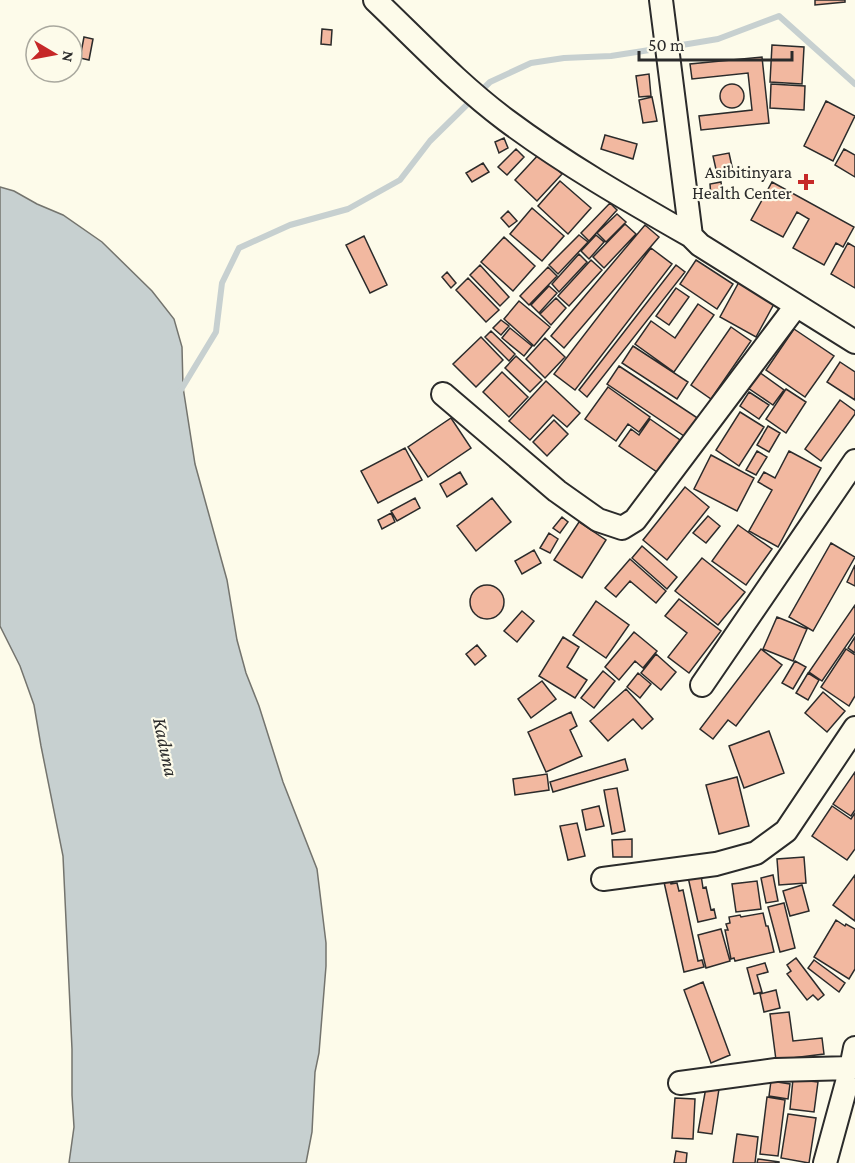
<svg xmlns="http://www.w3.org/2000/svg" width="855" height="1163" font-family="'Crimson Pro',serif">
<rect width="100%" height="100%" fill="#fdfbea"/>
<path fill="#c7d0d0" stroke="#74746e" stroke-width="1.5" d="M0,187L14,191L37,204L63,215L102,242L152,291L174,319L182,347L183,387L195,464L227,580L237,640L246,673L259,706L283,782L317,869L326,943V966L319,1053L315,1072L312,1132L306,1163H69L74,1127L72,1095V1049L63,856L41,746L34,705L20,666L0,626Z"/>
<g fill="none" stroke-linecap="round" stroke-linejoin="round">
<path stroke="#c7d0d0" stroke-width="6" d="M179,393L216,332L222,283L239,248L290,225L348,209L400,180L430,141L490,82L531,63L564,58L611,56L688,44L718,39L779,16L855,84"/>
</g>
<path fill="#f2b8a0" stroke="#2b2b2b" stroke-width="1.5" d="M815,0H845V2L815,5Z
M322,29L332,30L331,45L321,44Z
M84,37L93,39L89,60L80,58Z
M772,45L804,47L802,84L770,82Z
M762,57L769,123L701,130L699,116L752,110L748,73L692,79L690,64Z
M649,74L651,96L639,97L636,76Z
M720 96a12 12 0 1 1 24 0a12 12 0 1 1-24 0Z
M771,84L805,86L804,110L770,108Z
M652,97L657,121L643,123L639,100Z
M826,101L855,116L833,161L804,146Z
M605,135L637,144L633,159L601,149Z
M504,138L508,148L499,153L495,142Z
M516,149L524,157L507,175L498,167Z
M844,149L855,155V177L835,165Z
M540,153L562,174L537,201L515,180Z
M729,153L733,171L717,174L713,156Z
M483,163L489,172L472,182L466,173Z
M560,181L591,208L568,234L538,206Z
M721,182L723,196L711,197L710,184Z
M772,182L854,227L843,247L836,243L824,265L793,248L809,219L797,212L783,237L751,220Z
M610,203L617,210L589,241L581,233Z
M532,208L564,236L542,261L510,234Z
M508,211L517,221L509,227L501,218Z
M617,214L626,222L606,242L597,233Z
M625,224L636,234L604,268L593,257Z
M645,225L659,237L564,348L551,336Z
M579,235L588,242L558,274L549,265Z
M596,235L604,242L589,259L581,251Z
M364,236L387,285L370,293L346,245Z
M504,237L535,266L513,291L481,262Z
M848,243L855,247V288L831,274Z
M651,248L672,264L575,390L554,374Z
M579,254L587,262L559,292L552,284Z
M591,260L602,270L569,306L558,296Z
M696,260L733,284L717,309L680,284Z
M480,265L509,297L500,306L470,275Z
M676,265L685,272L587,397L579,390Z
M548,267L557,276L529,305L520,296Z
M447,272L456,283L451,288L442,277Z
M468,278L499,310L486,322L456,290Z
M739,282L775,302L756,337L720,317Z
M549,286L557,293L539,313L531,305Z
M676,288L689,297L669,325L656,316Z
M556,298L566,308L551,325L540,314Z
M519,301L550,327L534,346L504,319Z
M698,304L714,315L674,372L635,344L651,321L675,338Z
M501,320L509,326L501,335L493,328Z
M731,327L751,341L711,399L691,385Z
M510,328L532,346L524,356L502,338Z
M794,329L834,356L805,397L766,370Z
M491,331L515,354L509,361L485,337Z
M481,337L503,360L476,387L453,364Z
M545,338L565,357L545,378L526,359Z
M633,346L688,382L677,399L622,363Z
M516,356L542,380L530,392L505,368Z
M840,362L855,372V400L827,382Z
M619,366L699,419L687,438L607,384Z
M502,372L528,397L509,417L483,392Z
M759,372L784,390L773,405L748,388Z
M546,381L580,413L567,427L553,415L530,440L509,421Z
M608,387L650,417L639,432L628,424L616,441L585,419Z
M786,389L806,402L786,433L766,419Z
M749,392L769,405L759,419L740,406Z
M840,400L855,411V414L821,461L805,449Z
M740,412L764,427L739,466L716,450Z
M451,418L471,448L428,477L408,447Z
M650,419L680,440L657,472L619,446L631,429L639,435Z
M554,420L568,434L547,456L533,442Z
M768,426L780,433L769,452L757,445Z
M405,448L422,480L378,503L361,471Z
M757,451L767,457L756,475L746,470Z
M789,451L821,468L778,547L749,531L772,490L758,482L764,472L775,478Z
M711,455L754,478L737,511L694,489Z
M460,472L467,484L447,497L440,484Z
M685,487L709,507L667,560L643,540Z
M415,498L420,508L397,521L391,511Z
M492,498L511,522L476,551L457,526Z
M391,513L395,522L382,529L378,520Z
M708,516L720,526L706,543L693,533Z
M562,517L568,522L560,533L553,528Z
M579,522L606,540L582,578L554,560Z
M738,525L772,549L746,585L712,561Z
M549,533L558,539L550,553L540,548Z
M831,543L855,557L813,631L789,617Z
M642,546L677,577L667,589L632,558Z
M534,550L541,563L522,574L515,561Z
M702,558L745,592L718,625L675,591Z
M630,559L666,591L656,603L630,581L616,597L605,588Z
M855,565V586L847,582Z
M470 602a17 17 0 1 1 34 0a17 17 0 1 1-34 0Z
M679,599L721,631L689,673L668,657L687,633L665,616Z
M596,601L629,625L606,658L573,635Z
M855,605V633L822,681L809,672Z
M522,611L534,621L517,642L504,631Z
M777,617L807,629L793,661L763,649Z
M634,632L657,651L643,668L635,661L619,680L605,667Z
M563,637L579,647L567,667L587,680L575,698L539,676Z
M855,637V653L848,648Z
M477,645L486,656L475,665L466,654Z
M761,649L782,665L736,726L728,720L713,739L700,729Z
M846,649L855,655V696L849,706L821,687Z
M656,654L676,672L661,690L641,673Z
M795,661L806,667L793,689L782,683Z
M603,671L615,681L594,708L581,698Z
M638,673L651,684L640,698L627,687Z
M808,673L819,680L808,700L796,693Z
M542,681L556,699L531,718L518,699Z
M626,689L653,719L642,729L633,719L608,741L590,721Z
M823,692L845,711L827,732L805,713Z
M571,712L577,726L570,730L582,756L546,772L528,732Z
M769,731L784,773L744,788L729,746Z
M625,759L628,770L553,792L550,782Z
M855,772V810L851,816L833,804Z
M547,774L549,790L515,795L513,779Z
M737,777L749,826L719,834L706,785Z
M617,788L625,831L612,834L604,790Z
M599,806L604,826L586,830L582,810Z
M832,806L851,819L855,813V849L847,860L812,836Z
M577,823L585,856L568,860L560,826Z
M632,839V857H613L612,840Z
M804,857L806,883L779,885L777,859Z
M701,875L703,888L706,887L711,910L714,909L716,918L698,922L688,877Z
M773,875L778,901L766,903L761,878Z
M855,875V921L833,905Z
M670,881L671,884L677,883L679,891L683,890L698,961L702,960L704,967L684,972L664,882Z
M757,881L761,909L736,912L732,884Z
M802,885L809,911L790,916L783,891Z
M784,903L795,948L780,952L768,907Z
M763,913L766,926H768L774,952L735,961L734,958L731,959L725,930H728L726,924L730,923L729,917L740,915L741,917Z
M836,920L845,926L846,924L855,929V969L849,979L814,957Z
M721,929L730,961L706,968L698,935Z
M796,958L824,995L818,1000L813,995L807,1000L787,974L791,971L787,965Z
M814,960L845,983L839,992L808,968Z
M765,963L768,972L757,975L762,992L754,994L747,968Z
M703,982L730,1055L711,1063L684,990Z
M776,990L780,1008L764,1012L760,994Z
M789,1012L793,1041L822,1038L824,1054L776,1060L770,1014Z
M793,1079L818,1082L814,1112L790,1109Z
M771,1081L790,1084L788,1099L769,1096Z
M706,1087L719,1089L712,1134L698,1132Z
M767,1097L785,1100L778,1156L760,1154Z
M675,1098L695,1099L693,1139L672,1138Z
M788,1114L816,1118L809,1163L781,1158Z
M737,1134L758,1137L755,1163H733Z
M676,1151L687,1153L686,1163H674Z
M758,1159L779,1162V1163H757Z"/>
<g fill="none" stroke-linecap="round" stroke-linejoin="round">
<defs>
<path id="minor" d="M375,0C418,41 459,85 506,120C565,164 628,200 691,236L700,245L855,342
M661,0L691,236
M443,394L557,491L598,520L622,528L635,520L796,306
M702,685L855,461
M603,879L716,864L756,853L786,831L855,728
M680,1083L776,1070L851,1068
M825,1163L851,1068L855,1048"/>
</defs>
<use href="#minor" stroke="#2b2b2b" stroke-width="26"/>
<use href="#minor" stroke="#fdfbea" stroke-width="22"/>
</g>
<path fill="#c62828" stroke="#fdfbea" stroke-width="2" d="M803 173h6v6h6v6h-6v6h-6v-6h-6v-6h6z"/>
<g text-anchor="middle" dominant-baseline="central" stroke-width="4.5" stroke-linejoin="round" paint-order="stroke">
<g font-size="18" fill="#2b2b2b" stroke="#fdfbea" text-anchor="end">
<text x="792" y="172">Asibitinyara<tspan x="792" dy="21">Health Center</tspan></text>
</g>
<g font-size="20" font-style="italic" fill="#2b2b2b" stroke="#fdfbea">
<text transform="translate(166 747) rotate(78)">Kaduna</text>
</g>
</g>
<g transform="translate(54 54) rotate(100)"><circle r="28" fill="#fdfbea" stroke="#a9a89e" stroke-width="1.5"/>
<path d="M0-4.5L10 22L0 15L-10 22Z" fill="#c62828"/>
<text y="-9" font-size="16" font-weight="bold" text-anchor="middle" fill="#2b2b2b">N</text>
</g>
<path d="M639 51v9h153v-9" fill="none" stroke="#2b2b2b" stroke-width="3"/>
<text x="648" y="51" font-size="18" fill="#2b2b2b" stroke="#fdfbea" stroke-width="4.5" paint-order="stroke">50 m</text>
</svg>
